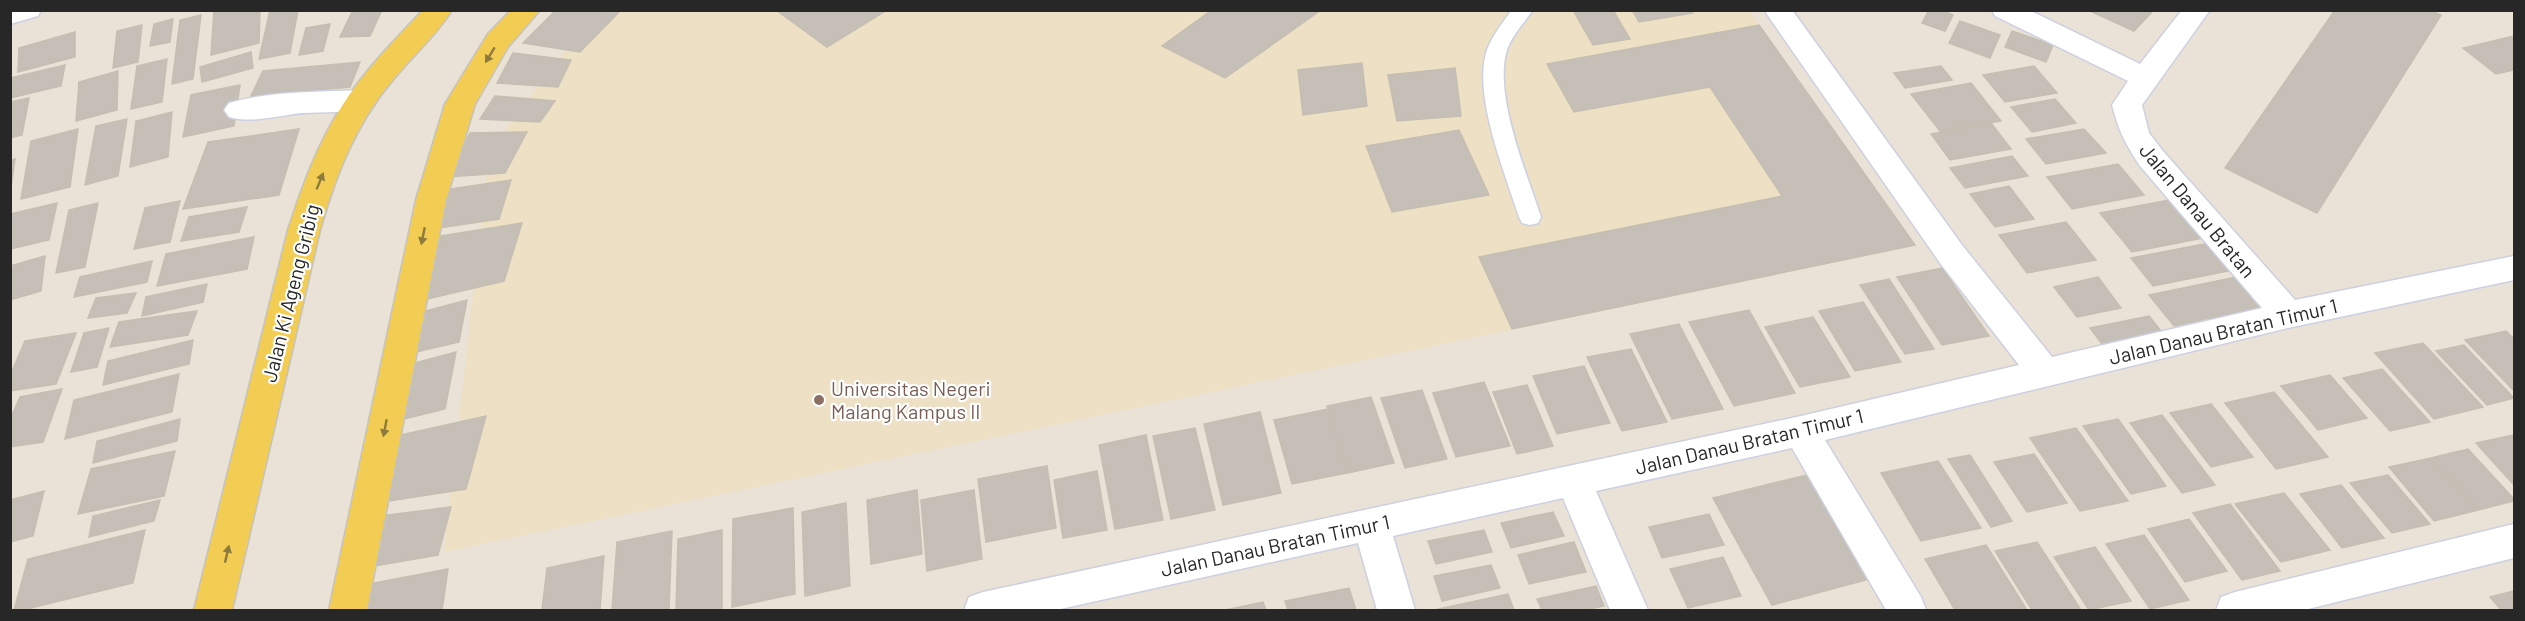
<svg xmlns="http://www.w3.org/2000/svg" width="2525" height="621" font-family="Barlow,sans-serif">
<rect width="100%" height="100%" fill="#eae2d7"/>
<path fill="#ede0c5" d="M595,11H1749L1909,247L444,552L489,152Z"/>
<path fill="#c5bfb7" stroke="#c5beb1" stroke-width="1.5" d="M214,10H260L259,43L211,55Z
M270,10H298L290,53L259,59Z
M353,10H382L370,36L340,37Z
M556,10H621L580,52L523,43Z
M776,10H887L827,47Z
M1212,10H1321L1225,78L1162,46Z
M1573,10H1613L1630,39L1593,45Z
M1632,10H1691L1693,13L1639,22Z
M1929,10H1940L1953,15L1945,31L1922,23Z
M2148,10L2152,12L2134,31L2090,11Z
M2335,10H2429L2441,15L2317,213L2225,168Z
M201,15L193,79L172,84L180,20Z
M173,19L170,42L150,46L154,24Z
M1960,21L2000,35L1990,58L1949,43Z
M330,24L323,51L299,55L306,28Z
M142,25L138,62L113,68L117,31Z
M1759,25L1915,245L1512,329L1479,257L1782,196L1710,87L1574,112L1547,64Z
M2012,31L2053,45L2046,62L2005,47Z
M75,32V57L18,72L19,48Z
M2514,36V70L2496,74L2463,48Z
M251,52L253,68L202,82L200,67Z
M513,53L571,60L558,87L497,83Z
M167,59L162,102L131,109L137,66Z
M360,62L350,87L251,96L263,71Z
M1362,63L1367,106L1303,115L1298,70Z
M65,65L61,86L10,98V78Z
M1941,66L1952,80L1905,88L1894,73Z
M2034,66L2057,93L2005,102L1983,75Z
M1455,68L1461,116L1397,121L1388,75Z
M118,71L117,110L76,121L79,82Z
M1971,83L2001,121L1940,131L1911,94Z
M240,85L234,126L183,137L191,95Z
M495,96L555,101L540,122L480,119Z
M29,98L22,135L10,138V102Z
M2055,99L2076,123L2032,132L2011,107Z
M172,112L168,157L130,167L136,121Z
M127,119L118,176L85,185L96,126Z
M1991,123L2011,149L1950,160L1931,134Z
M78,129L70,187L21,199L31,141Z
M299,129L279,195L183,209L208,142Z
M2084,129L2106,153L2046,164L2026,139Z
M1459,130L1489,195L1392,212L1366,146Z
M527,132L505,173L447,177L470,133Z
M2012,156L2028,176L1965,188L1950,168Z
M15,159L10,194V161Z
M2118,164L2144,195L2072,209L2047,177Z
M511,180L499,219L438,228L451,189Z
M2009,186L2034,219L1995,227L1970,194Z
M2180,198L2213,236L2132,252L2100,213Z
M180,201L170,242L134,249L145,208Z
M57,203L49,240L10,249V214Z
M98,203L85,267L56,273L69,210Z
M247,207L239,232L181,241L189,217Z
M2066,222L2096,260L2027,273L1999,235Z
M522,223L504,281L423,300L441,236Z
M254,237L247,269L157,286L166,254Z
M2209,243L2233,270L2153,286L2131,258Z
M45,256L41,291L10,300V266Z
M152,261L147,282L74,297L80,277Z
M1942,268L1989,336L1942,345L1897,277Z
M2241,276L2267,306L2174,326L2149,295Z
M2098,277L2121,308L2077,317L2054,287Z
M1889,279L1934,349L1905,354L1860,285Z
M207,284L203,302L142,316L146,297Z
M136,293L127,313L88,318L96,298Z
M467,300L459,342L408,354L414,314Z
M1863,302L1901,362L1855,371L1819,311Z
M1749,310L1795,393L1734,406L1689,322Z
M197,311L188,335L110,347L119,322Z
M2149,316L2165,336L2105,348L2090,328Z
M1813,317L1850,377L1800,387L1765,327Z
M1679,324L1723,409L1672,419L1630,334Z
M109,328L97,367L71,372L84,333Z
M2506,331L2514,339V391L2465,340Z
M76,333L56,384L10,391V376L25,341Z
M193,340L189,364L103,385L108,361Z
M2423,343L2483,407L2434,419L2375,353Z
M2464,345L2514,398L2487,405L2436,351Z
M1631,349L1667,422L1622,431L1587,357Z
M456,352L445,409L396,421L407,365Z
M1584,366L1610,423L1557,434L1533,376Z
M2382,369L2430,422L2390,431L2343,378Z
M179,374L172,412L65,439L74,400Z
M2330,375L2367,418L2318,430L2281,386Z
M1484,382L1510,446L1456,457L1433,393Z
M1527,385L1553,446L1517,454L1493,392Z
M62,389L43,442L10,447V420L20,397Z
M1422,390L1447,459L1405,468L1381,398Z
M2274,392L2328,457L2276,469L2225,403Z
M1371,397L1394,463L1347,473L1327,406Z
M2211,404L2253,457L2211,467L2170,413Z
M1328,409L1347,473L1292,484L1274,420Z
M1260,412L1281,493L1223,505L1204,424Z
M2162,415L2215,485L2182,493L2130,423Z
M486,416L466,489L382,502L397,436Z
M180,419L177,441L93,463L97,441Z
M2118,419L2166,486L2131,494L2083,426Z
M1195,428L1215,510L1171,519L1153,436Z
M2076,428L2128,501L2080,511L2030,438Z
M1146,435L1163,520L1115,529L1099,445Z
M2514,435V485L2476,443Z
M2468,449L2514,499V501L2478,510L2431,458Z
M175,451L164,496L78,514L91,469Z
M2034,454L2067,503L2027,512L1994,462Z
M1970,455L2012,521L1991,527L1948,459Z
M2431,458L2478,510L2434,521L2389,467Z
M1938,461L1981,528L1921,541L1881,473Z
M1047,466L1056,528L986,542L978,479Z
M1097,471L1107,530L1063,538L1054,480Z
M1811,474L1873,578L1772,605L1713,498Z
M2388,475L2430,524L2392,533L2350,483Z
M2341,485L2384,538L2342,548L2300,494Z
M917,490L922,554L871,564L867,500Z
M974,490L982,559L927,571L921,500Z
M44,491L33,536L10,542V500Z
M2284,493L2330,550L2281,562L2235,504Z
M160,500L154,521L89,537L93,516Z
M846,503L850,586L805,596L802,512Z
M2230,504L2280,571L2242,580L2193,513Z
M451,507L438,555L368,567L381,516Z
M793,508L795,594L732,607L733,519Z
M1553,512L1564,536L1511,548L1501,523Z
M1709,514L1724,545L1662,558L1649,527Z
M2189,519L2227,571L2185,582L2148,529Z
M145,530L133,583L23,610H14L28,559Z
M722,530V610H676L678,539Z
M1484,530L1492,552L1436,564L1428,541Z
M672,531L669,610H612L617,542Z
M2144,535L2189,600L2150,609L2106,544Z
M1574,542L1586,572L1529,584L1518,555Z
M2037,542L2081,610H2032L1995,551Z
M1986,545L2027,610H1955L1925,559Z
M2095,547L2131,601L2089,610L2054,557Z
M604,556L600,610H542L547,568Z
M1723,557L1741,596L1688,608L1670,569Z
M1491,565L1500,588L1442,601L1434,576Z
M448,569L442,610H350L354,587Z
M1596,586L1604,606L1585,610H1542L1537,599Z
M1349,588L1356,610H1288L1285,601Z
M2514,591V610H2501L2490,597Z
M1508,594L1514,610H1434Z
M1263,602L1266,610H1225Z"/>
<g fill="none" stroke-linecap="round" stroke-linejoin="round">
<defs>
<path id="lane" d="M1512,10H1533C1524,23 1512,35 1507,50C1493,94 1527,174 1541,217L1538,223L1530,225L1522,223L1519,217C1505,173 1472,94 1487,50C1492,36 1503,22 1512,10Z"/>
<path id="street" d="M10,10H41L38,16L10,24Z
M1764,10H1792L1962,245L2052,357L2262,308L2140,166C2125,143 2119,132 2112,105L2128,81L1995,16L1992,10H2029L2140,64L2182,10H2210L2142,105L2149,133L2162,150L2295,300L2514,256V280L2288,328L1825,440L1921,597L1926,610H1886L1792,448L1596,491L1648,610H1610L1563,498L1393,536L1415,610H1377L1358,543L1056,610H964L969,597L983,592L1801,416L2019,365L1940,263Z
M362,90L372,93L377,100L372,107C350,113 326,112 303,113C279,115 252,124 229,117L224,110L229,103C271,91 319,92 362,90Z
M2514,524V558L2304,610H2216L2221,597L2235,592Z"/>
<path id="primary" d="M423,10H452C436,36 411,57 392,81C355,125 336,175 320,230L232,610H194L288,230C302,187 317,145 342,106C364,71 394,41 423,10Z
M511,10H540L508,47L475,104L446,200L367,610H329L416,200L445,104L488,34Z"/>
</defs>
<use href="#lane" stroke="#ccd0e1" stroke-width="3"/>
<use href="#street" stroke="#ccd0e1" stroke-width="3"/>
<use href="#primary" stroke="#c3c3c3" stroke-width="3"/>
<use href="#lane" fill="#fff" fill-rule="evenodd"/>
<use href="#street" fill="#fff" fill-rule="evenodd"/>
<use href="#primary" fill="#f3cd53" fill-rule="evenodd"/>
</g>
<defs><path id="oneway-solid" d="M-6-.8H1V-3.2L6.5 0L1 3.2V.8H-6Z" transform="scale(1.5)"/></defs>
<g fill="#8d7a3d">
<use href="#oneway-solid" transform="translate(490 55) rotate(121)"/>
<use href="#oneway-solid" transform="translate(320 181) rotate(-68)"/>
<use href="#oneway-solid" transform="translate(423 236) rotate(101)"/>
<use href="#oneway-solid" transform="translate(385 428) rotate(101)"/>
<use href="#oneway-solid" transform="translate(227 554) rotate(-77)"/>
</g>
<circle fill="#8d6e63" stroke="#fff" stroke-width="2" cx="819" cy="400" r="6"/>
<g text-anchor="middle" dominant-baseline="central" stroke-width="4.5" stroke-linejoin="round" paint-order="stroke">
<g font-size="20" fill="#272727" stroke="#fff">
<text transform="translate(2198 210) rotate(50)">Jalan Danau Bratan</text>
<text transform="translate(290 293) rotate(-76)">Jalan Ki Ageng Gribig</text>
<text transform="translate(2223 331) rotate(-13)">Jalan Danau Bratan Timur 1</text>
<text transform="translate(1749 441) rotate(-13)">Jalan Danau Bratan Timur 1</text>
<text transform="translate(1275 545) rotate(-12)">Jalan Danau Bratan Timur 1</text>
</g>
<g font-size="20" fill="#785e54" stroke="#fff" text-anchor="start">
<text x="831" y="388">Universitas Negeri<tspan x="831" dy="23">Malang Kampus II</tspan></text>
</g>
</g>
<rect width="2525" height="621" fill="none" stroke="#272727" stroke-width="24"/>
</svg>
